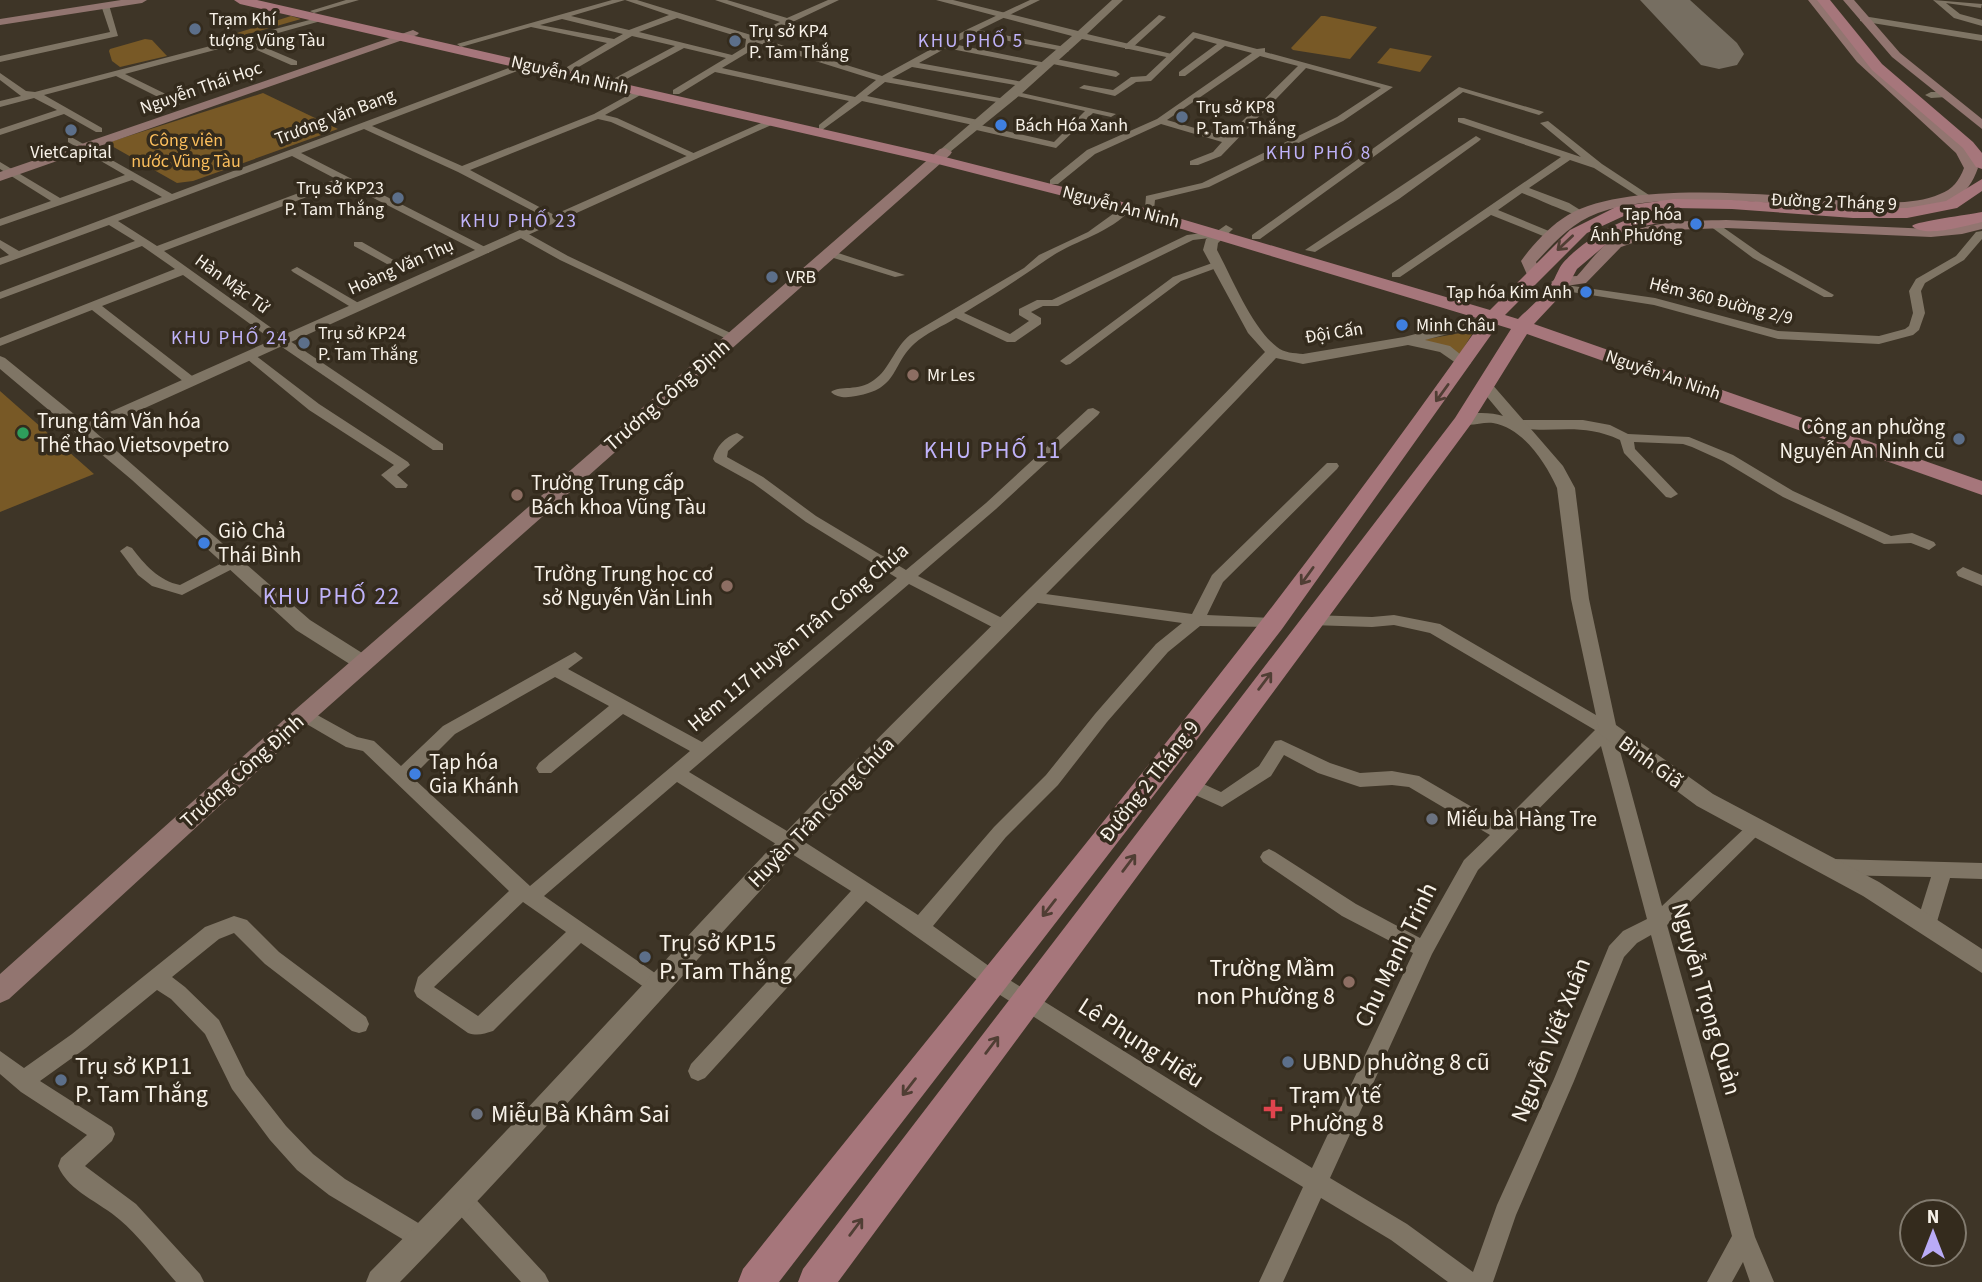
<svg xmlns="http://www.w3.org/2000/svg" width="1982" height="1282" font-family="'Source Sans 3',sans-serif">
<rect width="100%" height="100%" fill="#3e3527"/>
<path fill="#785926" d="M291,16L301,19L224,41L218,39Z
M1321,16H1325L1377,27L1350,59L1293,50L1291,48Z
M145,39L152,40L167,56L120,67L112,61L109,51L110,49Z
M1390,48L1432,56L1420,72L1377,63Z
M263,93L338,129L193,181L177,183L110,145L113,141Z
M1466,332L1472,334L1460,354L1422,340Z
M0,391L94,474L0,512Z"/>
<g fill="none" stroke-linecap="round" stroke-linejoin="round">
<path fill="#766e61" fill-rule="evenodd" d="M1640,0H1690L1737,43L1744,54L1737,65L1719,69L1701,65Z"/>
<path fill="#7f7565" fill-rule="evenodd" d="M346,0H359L314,13L310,11Z
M612,0H637L751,35L780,22L715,0H727L787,18L828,0H839L759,38L882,76L968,29L1030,0H1040L979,30L1065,47L1069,50L1068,52L972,34L953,44L1046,63L1050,66L1049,68L946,48L919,63L1023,82L1026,83V87L912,67L892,78L1005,99L1010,102L1008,104L885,82L867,96L978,120L983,123L980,125L1054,142L1085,111L1013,95V91L1116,114L1111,117L1093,113L1056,148L972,129L973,125L862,101L822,130L819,129V125L849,101L715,72L679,94H673V90L726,58L684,48L621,82H615V78L675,46L632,36L570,72L567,71V67L607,43L531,27L461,47L457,44ZM625,0L669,15L629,30L571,16ZM677,18L746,39L745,47L732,55L639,32ZM562,19L623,34L614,39L540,25ZM755,42L876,80L855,97L722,68L752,50Z
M1933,0L1982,4L1981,8L1946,3L1960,14L1982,20V26L1954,18Z
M105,3L109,5L118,36L0,62V56L110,32L101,5Z
M1159,15L1166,17L1131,49H1125V45Z
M1863,16L1982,35V41L1860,21V17Z
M321,17L328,19L250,41L297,61V65H291L241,43L125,74L180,101V105H174L116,76L44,95L102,128V132H96L64,114L0,135V129L57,110L34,98L0,107V101L21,96L0,80V73L26,91L35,92Z
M1193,32L1257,49L1265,48V52L1393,87L1343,121L1209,187L1155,200L1154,210L1145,208L1146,196L1202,183L1337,117L1381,88L1306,68L1221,156L1198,165H1190V161L1213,152L1222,142L1161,124L1095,154L1058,184H1050V180L1087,150L1157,119L1252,53L1225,46L1185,76H1179V72L1217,44L1195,38L1151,81L1136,82L1115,96L1079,88L1084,85L1113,90L1131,77L1146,76ZM1260,56L1298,66L1226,137L1167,120Z
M1051,58L1116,71L1120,74L1116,77L1048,63L1047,61Z
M525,62L529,65L528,67L372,126L462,166L594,114L641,88L644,89V93L605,115L617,118L700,156L691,158L611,122L598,119L470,170L558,217V221L554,222L458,172L364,129L301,153L489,249V253H481L344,183L164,251L287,339L443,444V450H433L279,345L183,275L102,306L196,379V385H188L92,310L0,346V338L175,269L142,246L0,299V292L135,241L109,225L0,265V258L9,255L0,248V240L19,251L162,197L132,180L0,226V219L51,201L0,169V162L60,198L125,175L68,142V138L71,137L172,194ZM292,156L336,179L157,246L118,221Z
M1459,87L1544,112L1539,115L1463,92L1260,239H1252V235Z
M1458,118H1464L1581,157L1540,123L1548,121L1602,164L1655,199L1646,201L1594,168L1570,160L1529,188L1569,203L1585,213V217C1579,218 1533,197 1522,193L1498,210L1556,234V238H1548L1491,215L1400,277H1392V273L1561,157L1458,122Z
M1476,136L1481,139L1479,141L1399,199L1315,252L1305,250Z
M1124,206L1133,208C1106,236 1074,240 1046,260C1019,279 992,296 964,313L1010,334L1029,321L1019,315V309L1037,300H1052L1187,235L1218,231L1223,234L1218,237L1193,240L1058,306H1043L1031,312L1041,318V324L1015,342H1007L956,318C943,326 926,333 914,344C891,365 899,389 856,396C847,398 837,398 831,392C840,385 858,392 874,380C890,369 894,348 910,335L1024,268L1039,255L1088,232Z
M1714,221L1761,254L1834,295L1832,297H1824L1753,258L1710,226V222Z
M1982,231V239L1964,260L1925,283L1921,291L1925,313L1919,330L1913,335L1879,344L1778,339L1654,305L1559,290L1553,287L1559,284L1655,298L1778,331L1879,336L1905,329L1909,326L1913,313L1909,291L1916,279L1956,256L1976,232Z
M517,232H525L568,256L739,337L733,341L729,340L560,260L517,236Z
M354,242H362L397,262L387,264L354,246Z
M824,251H832L905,275L895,277L824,255Z
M1218,261L1222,262V266L1181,281L1070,364L1066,365L1060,361L1173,277Z
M297,267L362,305L364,307L358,311L354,309L293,272L291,270Z
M251,352L319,404L408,462L410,465L397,475L408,485L406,488H396L381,475L394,465L309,410L247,359V353Z
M1093,408L1100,412L1098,415L996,509L918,576L1008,621L1010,625L1008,629H996L909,584L689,772L797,837L918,915L994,827L1046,775L1095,714L1156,644L1182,623L1031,602L1023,597L1026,593L1031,592L1192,614L1212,575L1327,463H1337L1339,466L1337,469L1223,582L1207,615L1273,618L1281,623L1278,627L1200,626L1168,652L1107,722L1058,785L1006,837L933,926L1000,974L1312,1168L1413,953L1342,916L1263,862L1260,857L1263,852L1269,849L1275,852L1356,904L1420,938L1464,860L1490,835L1409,787L1392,785L1360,787L1318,773L1284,755L1271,776L1222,807L1182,789L1179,784L1182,779L1188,777L1221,792L1259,766L1275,741L1281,740L1330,763L1360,773L1392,771L1419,776L1501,824L1595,730L1430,633L1394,625L1372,627L1311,625L1303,620L1311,615L1372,617L1394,615L1440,624L1613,725L1662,906L1749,824L1755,822L1761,824L1764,829L1667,925L1755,1237L1774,1282H1750L1743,1262L1732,1282H1707L1732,1236L1651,935L1637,943L1624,957L1574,1081L1516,1215L1493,1282H1448L1391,1240L1321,1198L1283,1282H1259L1303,1187L1211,1131L986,986L866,901L705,1078L698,1081L691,1078L688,1071L691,1064L851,891L677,782L544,896L665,980L668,986L665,992L658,995L651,992L581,943L493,1031C484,1034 477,1036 468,1033L417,997L414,991L418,977L509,891L363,751L346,747L298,719L296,715L298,711H310L357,737L374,741L401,766L443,726L575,652L583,658L568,669L702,742L897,578L806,522L753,483L715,462L713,459C716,447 725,437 737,433L744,437L728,451L727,457L763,477L816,516L906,570L986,503L1088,409ZM555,677L609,706L539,763L536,768L539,773H551L623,714L690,751L530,886L412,777L455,734ZM1601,746L1647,919L1623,931L1609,946L1554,1079L1497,1205L1473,1272L1407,1224L1330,1178L1432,954L1478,870ZM523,902L566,932L478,1016L434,987Z
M1518,420H1583L1610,425L1628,434L1689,437L1733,455L1793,491L1891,536L1912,533L1934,542L1936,545L1929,550L1911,543L1884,544L1783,497L1723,461L1692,447L1683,444L1634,442L1635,449L1678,494L1671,498L1666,497L1624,453L1620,440C1579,421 1553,435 1513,427L1511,424Z
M127,546L132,548C144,564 159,581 180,585L228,560L233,558L240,563L238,566L182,595L152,586L138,575L120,551Z
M1963,567L1982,575V586L1958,576L1956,572Z
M1833,859L1982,863V879L1950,878L1936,925L1933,931L1926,933L1919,931L1916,925L1931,877L1833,875L1826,872L1824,867L1826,862Z
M234,916L247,920L279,952L366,1017L369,1024L366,1031L359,1033L352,1031L265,964L234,933L219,939L172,977L185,987L219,1020L246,1075L286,1126L313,1154L345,1179L430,1230L433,1238L430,1246L422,1249L414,1246L329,1195L297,1170L270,1140L232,1089L205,1034L171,999L157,990L86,1048L40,1081L112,1127L115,1134L112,1141L85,1166L136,1204L200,1274L204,1282H176C158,1262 141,1238 120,1220C100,1202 69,1192 58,1166L61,1158L87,1135L21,1092L0,1074V1051L24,1068L72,1034L205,927Z
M461,1189L469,1192L545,1274L549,1282H521L453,1208L450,1200L453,1192Z"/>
<path fill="#7f7565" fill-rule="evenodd" d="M936,0H953L1078,31L1112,0H1123L1087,34L1176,55L1171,58L1082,39L1020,95L945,156L939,152L941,149L1072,36Z
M1943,92L1949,95L1947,97L1931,98L1925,95L1931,92Z
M768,120L778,122L94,431L310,620L370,658L373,663L370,668H356L296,630L132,480L0,369V356L5,358L85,423Z
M1226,225L1233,229L1218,243L1217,250C1232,278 1252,328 1277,347C1284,353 1294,353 1303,354L1404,337L1496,313L1503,317L1501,320L1425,340L1450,346L1471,363L1463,368L1440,352L1408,345L1303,364L1276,358C1120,524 954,682 799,849C665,992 537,1142 400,1282H366L370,1272C511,1130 644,981 782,836C940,672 1107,517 1265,352L1248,333L1203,250L1206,239Z
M1486,381L1491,383L1563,466L1575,488L1589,599L1616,725L1713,794L1879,882L1982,949V973L1863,896L1697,806L1600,734L1571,599L1557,488C1545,462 1523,428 1493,423C1481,421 1466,430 1456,420C1466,411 1490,412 1503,416L1478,386Z"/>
<path fill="#927570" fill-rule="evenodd" d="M121,0H147L142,3L0,25V19Z
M1808,0H1819L1865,58L1966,148L1978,168C1973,182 1966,193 1952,200C1920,214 1881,210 1847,208C1774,205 1665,189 1598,213C1571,223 1555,242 1536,262L1542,276L1539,279H1529L1521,261C1531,247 1547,229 1562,219C1621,177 1778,197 1851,200C1879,202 1913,206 1940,194C1953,189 1959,181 1964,168L1956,153L1857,62Z
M1843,0H1854L1900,53L1982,119V129L1892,57Z
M413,30L419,33L417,35L0,181V172Z
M945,148L952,152L950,155L312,721L9,999L0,1003V974L296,709L940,149Z
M1726,220L1931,229L1961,226L1982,220V229L1962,234L1931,237L1726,228L1670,230L1621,247L1586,283L1559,287L1551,282L1559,277L1577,276C1587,265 1599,248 1612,240C1647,220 1688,221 1726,220Z"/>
<path fill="#a6767b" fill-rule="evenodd" d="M234,0H257L945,157L1134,205L1490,310L1570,230L1616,207L1674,199L1732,200L1853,208H1907L1946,201L1982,179V191L1957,208L1907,218H1853L1732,209L1674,208L1626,215L1587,233L1505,315L1518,319C1529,308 1544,296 1552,283C1556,277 1558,269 1563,263C1580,243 1631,209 1659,215L1661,219L1659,223L1639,227L1609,242L1577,269L1565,291L1534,324L1982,481V495L1527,334L1471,424L838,1282H798L803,1269L1455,418L1511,329L1498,325L1282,629L779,1282H738L743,1269C993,955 1253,649 1483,320L1122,211L938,164L240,4Z
M1817,0H1830L1882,64L1973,142L1982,153V169L1976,167L1963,148L1872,70Z
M1982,212V222C1966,226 1924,238 1912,226C1917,221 1968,215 1982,212Z"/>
</g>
<defs><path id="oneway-shaft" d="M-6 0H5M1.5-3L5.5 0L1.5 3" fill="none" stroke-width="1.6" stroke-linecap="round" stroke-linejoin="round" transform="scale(1.75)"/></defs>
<g stroke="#503e34">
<use href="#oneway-shaft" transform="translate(1565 243) rotate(137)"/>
<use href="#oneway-shaft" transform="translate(1442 393) rotate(126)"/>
<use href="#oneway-shaft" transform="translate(1307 576) rotate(126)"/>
<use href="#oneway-shaft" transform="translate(1265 681) rotate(-53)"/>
<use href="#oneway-shaft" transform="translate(1129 863) rotate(-53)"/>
<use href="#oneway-shaft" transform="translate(1049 908) rotate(128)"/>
<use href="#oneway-shaft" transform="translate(992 1045) rotate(-53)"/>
<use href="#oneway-shaft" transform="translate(909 1087) rotate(128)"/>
<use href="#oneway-shaft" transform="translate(856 1227) rotate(-53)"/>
</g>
<g fill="#5c6f8a" stroke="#342b1d" stroke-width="2.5">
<circle cx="195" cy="29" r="7"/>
<circle cx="735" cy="41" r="7"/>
<circle cx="1182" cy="117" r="7"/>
<circle cx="71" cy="130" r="7"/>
<circle cx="398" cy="198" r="7"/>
<circle cx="772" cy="277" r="7"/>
<circle cx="304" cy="343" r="7"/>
<circle cx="1959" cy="439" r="7"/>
<circle cx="645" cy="957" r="7"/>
<circle cx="1288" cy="1062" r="7"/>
<circle cx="61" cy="1080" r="7"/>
</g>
<g fill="#3f7fe0" stroke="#342b1d" stroke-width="2.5">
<circle cx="1001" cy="125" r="7"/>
<circle cx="1696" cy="224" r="7"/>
<circle cx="1586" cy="292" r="7"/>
<circle cx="1402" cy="325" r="7"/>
<circle cx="204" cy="543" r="7"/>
<circle cx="415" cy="774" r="7"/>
</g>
<g fill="#8d6e63" stroke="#342b1d" stroke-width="2.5">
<circle cx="913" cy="375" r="7"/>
<circle cx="517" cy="495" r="7"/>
<circle cx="727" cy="586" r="7"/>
<circle cx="1349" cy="982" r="7"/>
</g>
<circle fill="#2e9e5b" stroke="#342b1d" stroke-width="2.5" cx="23" cy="433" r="7"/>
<g fill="#6b7280" stroke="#342b1d" stroke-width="2.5">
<circle cx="1432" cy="819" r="7"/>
<circle cx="477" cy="1114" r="7"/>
</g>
<path fill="#e0444e" stroke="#342b1d" stroke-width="2.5" d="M1269.5 1098.5h7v7h7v7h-7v7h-7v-7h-7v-7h7z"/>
<g text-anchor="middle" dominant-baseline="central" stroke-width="7" stroke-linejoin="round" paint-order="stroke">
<g font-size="18" fill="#f8f2e9" stroke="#342b1d" text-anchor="start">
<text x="209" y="19">Trạm Khí<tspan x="209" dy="21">tượng Vũng Tàu</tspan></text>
<text x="749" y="31">Trụ sở KP4<tspan x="749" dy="21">P. Tam Thắng</tspan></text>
<text x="1196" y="107">Trụ sở KP8<tspan x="1196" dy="21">P. Tam Thắng</tspan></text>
<text x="1015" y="125">Bách Hóa Xanh</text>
<text x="71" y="152" text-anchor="middle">VietCapital</text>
<text x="384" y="188" text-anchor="end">Trụ sở KP23<tspan x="384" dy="21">P. Tam Thắng</tspan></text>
<text x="1682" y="214" text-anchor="end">Tạp hóa<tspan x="1682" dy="21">Ánh Phương</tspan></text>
<text x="786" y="277">VRB</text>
<text x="1572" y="292" text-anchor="end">Tạp hóa Kim Anh</text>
<text x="1416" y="325">Minh Châu</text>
<text x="318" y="333">Trụ sở KP24<tspan x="318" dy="21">P. Tam Thắng</tspan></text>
<text x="927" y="375">Mr Les</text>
</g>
<g font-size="18" fill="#f8f2e9" stroke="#342b1d">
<text transform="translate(570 75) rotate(13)">Nguyễn An Ninh</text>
<text transform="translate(201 88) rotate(-19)">Nguyễn Thái Học</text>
<text transform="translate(335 117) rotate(-21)">Trương Văn Bang</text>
<text transform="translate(1834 202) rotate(2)">Đường 2 Tháng 9</text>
<text transform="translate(1121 207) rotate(15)">Nguyễn An Ninh</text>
<text transform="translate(401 267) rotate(-24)">Hoàng Văn Thụ</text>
<text transform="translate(232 284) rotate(36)">Hàn Mặc Tử</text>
<text transform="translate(1721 301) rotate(14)">Hẻm 360 Đường 2/9</text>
<text transform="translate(1334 333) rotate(-9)">Đội Cấn</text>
<text transform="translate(1663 375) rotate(19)">Nguyễn An Ninh</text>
</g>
<g font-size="18" fill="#fbbe5c" stroke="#342b1d">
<text x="186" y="140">Công viên<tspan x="186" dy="21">nước Vũng Tàu</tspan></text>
</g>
<g font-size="19" letter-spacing="2" fill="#c0b3fa" stroke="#342b1d">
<text x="971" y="41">KHU PHỐ 5</text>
<text x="1319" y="153">KHU PHỐ 8</text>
<text x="519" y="221">KHU PHỐ 23</text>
<text x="230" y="338">KHU PHỐ 24</text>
</g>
<g font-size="21" fill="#f8f2e9" stroke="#342b1d">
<text transform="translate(667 395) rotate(-41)">Trương Công Định</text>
<text transform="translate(798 637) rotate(-40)">Hẻm 117 Huyền Trân Công Chúa</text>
<text transform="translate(1651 762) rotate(36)">Bình Giã</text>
<text transform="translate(242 771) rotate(-42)">Trương Công Định</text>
<text transform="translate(1149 781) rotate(-52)">Đường 2 Tháng 9</text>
<text transform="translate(821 812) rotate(-46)">Huyền Trân Công Chúa</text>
</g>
<g font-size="21" fill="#f8f2e9" stroke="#342b1d" text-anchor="start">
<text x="37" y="421">Trung tâm Văn hóa<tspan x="37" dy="24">Thể thao Vietsovpetro</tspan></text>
<text x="1945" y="427" text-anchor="end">Công an phường<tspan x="1945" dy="24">Nguyễn An Ninh cũ</tspan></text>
<text x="531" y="483">Trường Trung cấp<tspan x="531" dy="24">Bách khoa Vũng Tàu</tspan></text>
<text x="218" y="531">Giò Chả<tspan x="218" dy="24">Thái Bình</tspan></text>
<text x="713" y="574" text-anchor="end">Trường Trung học cơ<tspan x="713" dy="24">sở Nguyễn Văn Linh</tspan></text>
<text x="429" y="762">Tạp hóa<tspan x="429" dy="24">Gia Khánh</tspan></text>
<text x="1446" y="819">Miếu bà Hàng Tre</text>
</g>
<g font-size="23" letter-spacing="2" fill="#c0b3fa" stroke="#342b1d">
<text x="993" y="450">KHU PHỐ 11</text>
<text x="332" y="596">KHU PHỐ 22</text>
</g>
<g font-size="24" fill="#f8f2e9" stroke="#342b1d" text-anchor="start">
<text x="659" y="943">Trụ sở KP15<tspan x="659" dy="28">P. Tam Thắng</tspan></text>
<text x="1335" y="968" text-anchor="end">Trường Mầm<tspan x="1335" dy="28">non Phường 8</tspan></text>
<text x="1302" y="1062">UBND phường 8 cũ</text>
<text x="75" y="1066">Trụ sở KP11<tspan x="75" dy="28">P. Tam Thắng</tspan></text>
<text x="1289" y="1095">Trạm Y tế<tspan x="1289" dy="28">Phường 8</tspan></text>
<text x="491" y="1114">Miễu Bà Khâm Sai</text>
</g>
<g font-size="24" fill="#f8f2e9" stroke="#342b1d">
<text transform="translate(1396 955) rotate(-64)">Chu Mạnh Trinh</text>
<text transform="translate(1706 999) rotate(74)">Nguyễn Trọng Quản</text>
<text transform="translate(1551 1040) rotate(-68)">Nguyễn Viết Xuân</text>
<text transform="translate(1141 1043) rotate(33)">Lê Phụng Hiểu</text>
</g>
</g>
<g transform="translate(1933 1233)"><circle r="33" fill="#342b1d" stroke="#827b6f" stroke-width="2"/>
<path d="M0-5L12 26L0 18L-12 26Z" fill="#b9abf7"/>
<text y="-10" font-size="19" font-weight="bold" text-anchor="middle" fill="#f8f2e9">N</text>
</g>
</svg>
